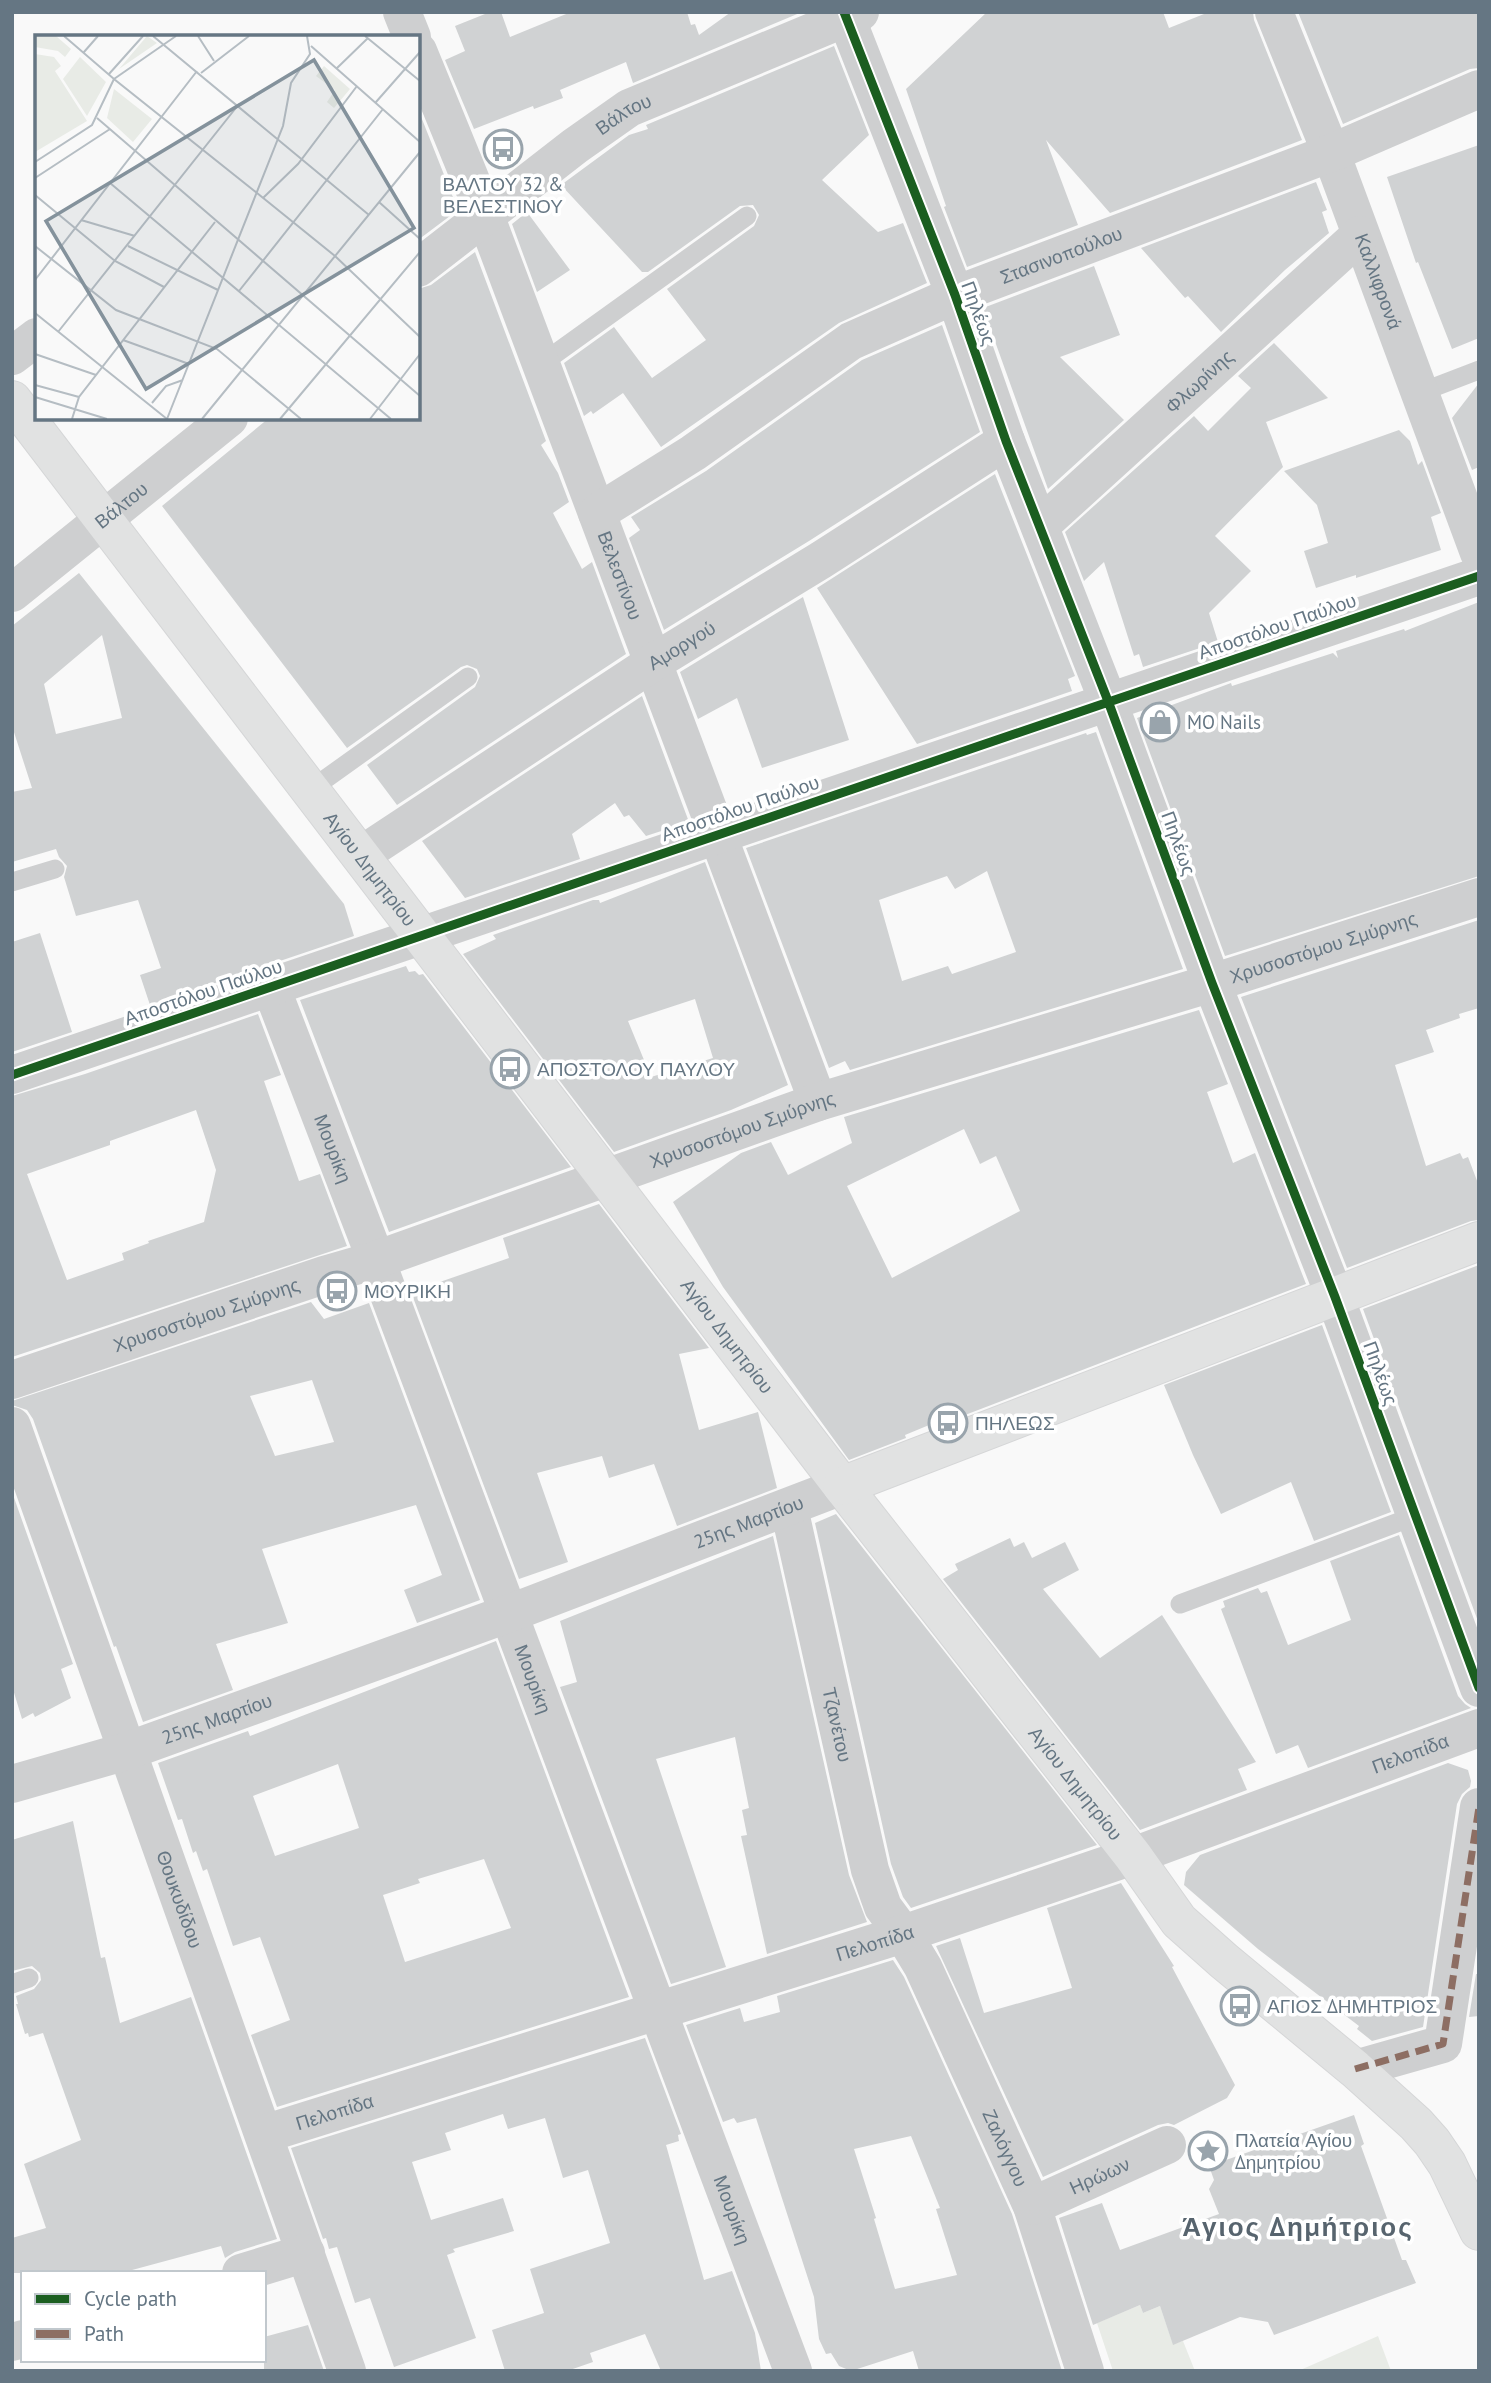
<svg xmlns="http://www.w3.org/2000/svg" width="1491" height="2383" font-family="'PT Sans',sans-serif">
<rect width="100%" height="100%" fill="#f9f9f9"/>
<path fill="#e8ebe6" d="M1140,2305L1143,2313L1160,2306L1173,2344L1183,2341L1195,2371H1113L1097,2323Z
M1378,2336L1391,2371H1298Z"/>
<path fill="#d0d2d3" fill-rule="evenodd" d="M490,12H501L510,37L571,12H687L691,25L695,24L699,35L731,12H802L633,83L626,62L560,90L563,98L534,109L533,106L474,129L445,60L465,51L455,26Z
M987,12H1163L1169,28L1209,12H1253L1254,20L1302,140L1110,213L1046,140L1078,225L967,267L944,207L946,206L906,89Z
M1298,12H1479V68L1470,69L1343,124Z
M834,46L869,135L822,180L878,232L903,223L927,283L839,323L661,447L623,393L593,414L591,411L584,416L564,363L614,327L652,378L706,340L667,289L754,226L759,215L753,205L740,206L648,272H642L561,185L629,135L648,129L646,125Z
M418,109L458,210L418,240Z
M1479,145V338L1452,349L1418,262L1416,263L1387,177Z
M1316,182L1327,210L1322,212L1329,233L1285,270L1221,332L1188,296L1185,298L1141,248Z
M527,212L570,270L537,292L512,224Z
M475,252L546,441L541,445L558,473L569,502L553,513L582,569L592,562L626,654L397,805L367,765L475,687L480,676L477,669L467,665L461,667L347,748L162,506L269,418H418V289L431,285Z
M1094,266L1120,335L1060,357L1124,420L1048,489L983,308Z
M942,325L980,432L809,541L664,630L629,538L640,530L631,517L706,471L862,360Z
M1274,343L1328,398L1266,422L1283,467L1215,536L1251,571L1209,613L1218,642L1143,667L1139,654L1134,656L1104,562L1084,581L1065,532L1194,416L1208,431L1251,388L1238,376Z
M1479,383V467L1472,470L1452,418Z
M1399,430L1410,441L1418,465L1422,461L1441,513L1431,517L1441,550L1356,578V575L1316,588L1304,551L1328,543L1317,505L1284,471Z
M995,474L1075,676L1068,679L1072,691L917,744L817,588Z
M79,573L344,904L354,936L150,1005L140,975L161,968L138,900L76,916L64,877L67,866L59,857L56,849L12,862V792L32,788L12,726V626ZM102,635L122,718L56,734L44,684Z
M803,597L849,740L762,768L737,698L698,719L680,672Z
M1479,602V876L1225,956L1137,718L1231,683L1232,686L1333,653L1338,658L1336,651L1404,629L1405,631Z
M642,696L689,822L646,836L629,815L624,817L615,803L572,834L580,859L465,898L422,841Z
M1096,732L1183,969L850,1070L845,1061L829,1068L746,848L1086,733L1087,735ZM987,871L1016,952L952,974L948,966L902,981L879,900L947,876L955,889Z
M705,862L788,1085L731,1110L614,1152L463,954L496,939L493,935L593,900H599L600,903ZM695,999L713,1058L651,1077L628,1021Z
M1479,920V1008L1459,1014L1460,1018L1426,1030L1434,1052L1395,1065L1426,1166L1460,1153L1463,1159L1468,1157L1479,1186V1220L1471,1221L1347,1268L1241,997Z
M40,933L72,1032L12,1052V942Z
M406,966L409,972L415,971L419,975L423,974L571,1167L389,1232L300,1000Z
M1199,1010L1228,1084L1207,1092L1233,1163L1255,1153L1306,1284L965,1415L963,1411L905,1435L906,1438L849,1460L723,1287L673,1202L741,1153L771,1142L788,1175L852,1143L844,1117ZM964,1129L980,1164L996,1156L1020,1211L892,1278L847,1186Z
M258,1014L281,1075L264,1081L299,1181L320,1174L347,1246L12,1357V1096L85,1074ZM196,1110L216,1170L204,1222L148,1241L149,1243L122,1253L124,1260L67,1280L27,1174L110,1145V1141Z
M599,1204L709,1348L679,1354L699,1430L758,1412L777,1488L677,1526L654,1464L609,1478L602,1456L537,1473L568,1562L519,1579L411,1292L509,1258L503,1238Z
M1479,1265V1624L1363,1309Z
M311,1302L324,1319L369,1303L480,1600L417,1623L404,1590L442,1575L416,1505L262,1549L288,1623L216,1644L233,1690L143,1722L116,1646L114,1647L33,1419L27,1410L12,1405V1401ZM312,1380L334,1442L275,1456L250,1396Z
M1322,1325L1391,1512L1314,1541L1291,1482L1221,1514L1193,1455L1164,1385Z
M12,1492L73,1664L61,1669L71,1698L35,1717L33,1713L22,1719L12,1686Z
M836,1514L1097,1845L911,1908L903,1897L891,1864L815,1523Z
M1399,1535L1458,1696L1465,1704L1471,1708L1308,1768L1298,1745L1276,1754L1221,1609L1225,1607L1223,1601L1258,1588L1261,1593L1267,1591L1288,1645L1351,1620L1330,1561Z
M773,1536L849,1875L867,1922L767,1954L741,1836L747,1835L742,1810L749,1808L735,1737L656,1759L726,1967L671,1984L560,1687L577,1682L560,1621Z
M1010,1538L1014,1547L1024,1542L1032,1558L1065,1542L1079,1570L1043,1589L1100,1658L1162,1615L1256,1762L1238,1769L1247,1790L1140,1830L943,1579L958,1570L955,1564Z
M496,1641L629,1997L277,2107L251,2035L290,2020L260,1937L233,1946L207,1869L203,1871L196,1851L193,1853L182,1819L178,1820L158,1763L248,1731L250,1736ZM338,1764L359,1828L275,1856L253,1796ZM484,1859L511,1928L405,1962L383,1895L420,1883L418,1879Z
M1448,1763L1468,1770L1471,1781L1470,1787L1462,1794L1457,1804L1423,2027L1372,2041L1357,2029L1359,2026L1258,1949L1184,1885L1186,1872L1200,1855Z
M73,1821L101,1958L105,1957L120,2023L191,1997L277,2239L235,2252L225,2258L221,2246L121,2273H12V2238L46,2228L24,2164L81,2140L43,2033L29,2037L28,2033L25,2034L16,2004H18L16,1996L34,1989L41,1980L40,1973L32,1966L12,1971V1840Z
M1121,1883L1174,1966L1172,1967L1235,2085L1227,2098L1174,2125L1168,2123L1158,2125L1043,2177L936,1946L960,1938L984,2013L1072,1988L1047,1908Z
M893,1960L904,1977L1012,2214L1062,2371H919L913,2351L851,2371L839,2366L831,2353L826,2354L819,2339L814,2297L756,2118L737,2123L734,2118L723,2122L686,2025L740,2008L744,2022L780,2012L777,1996ZM911,2136L940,2208L936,2209L957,2275L895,2289L874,2219L876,2218L854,2149Z
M1476,1974H1479V2016L1469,2017Z
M645,2038L681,2134L678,2135L679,2141L666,2145L704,2280L732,2271L755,2333L761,2371H661L645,2334L590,2353L593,2362L567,2371H505L492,2330L544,2313L530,2269L610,2243L588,2170L563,2178L545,2118L508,2129L503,2114L445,2133L451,2150L412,2162L431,2220L503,2198L514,2231L453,2249L455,2252L447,2255L476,2338L394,2367L370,2298L355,2303L337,2247L329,2249L326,2238L323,2239L291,2148Z
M1354,2115L1364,2144L1361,2146L1402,2260H1406L1416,2283L1274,2335L1268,2322L1240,2317L1173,2345L1160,2306L1143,2313L1140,2305L1093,2325L1059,2218L1102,2203L1120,2250L1219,2214L1209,2189L1214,2180L1209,2166Z
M308,2325L324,2371H264V2337Z"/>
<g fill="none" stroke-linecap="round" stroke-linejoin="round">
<defs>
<g id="secondary">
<path id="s15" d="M12,400L842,1486L1133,1856L1179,1921L1224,1961L1355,2069L1416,2124L1432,2142L1447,2164L1479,2231"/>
<path d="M842,1486L1479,1241"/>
</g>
</defs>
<use href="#secondary" stroke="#d5d6d7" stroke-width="40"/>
<path stroke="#cecfd0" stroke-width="19" d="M541,364L747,216
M1419,393L1479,370
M310,790L468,677
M12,882L55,869
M1180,1604L1415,1516
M12,1984L29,1978"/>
<g stroke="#cecfd0" stroke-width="38">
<path d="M402,12L412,37"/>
<path d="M844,12L955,295L1006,441L1108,701L1212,983L1335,1297L1479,1688"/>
<path id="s1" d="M1274,12L1331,153L1479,553"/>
<path id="s2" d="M418,51L485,215L818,1102"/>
<path id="s3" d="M418,268L575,146L629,108L860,12"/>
<path d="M12,356L37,337"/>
<path id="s4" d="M597,513L693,453L851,341L955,295L1331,153L1479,89"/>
<path id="s5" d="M1040,526L1360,235"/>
<path id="s6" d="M12,593L229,418"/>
<path id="s7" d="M361,855L654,662L821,560L1006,441"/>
<path id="s8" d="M271,987L376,1260L793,2371"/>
<path d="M12,1075L1479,576"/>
<path id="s9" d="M12,1380L324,1275L376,1260L818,1102L1212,983L1479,897"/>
<path id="s10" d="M12,1426L347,2371"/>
<path id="s11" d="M789,1508L870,1870L883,1907L903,1934L923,1967L1032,2206L1085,2371"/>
<path id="s12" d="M12,1784L127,1751L510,1613L842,1486"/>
<path d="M1355,2069L1443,2044L1479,1807"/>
<path id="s13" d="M264,2134L903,1934L1133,1856L1479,1728"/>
<path id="s14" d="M1032,2206L1167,2145"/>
<path d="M241,2273L306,2253"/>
<path d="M12,2342L23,2339"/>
</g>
<use href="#secondary" stroke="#e1e2e2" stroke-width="38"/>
<path stroke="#8d6e63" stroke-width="7" stroke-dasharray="14 7" stroke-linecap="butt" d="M1355,2069L1443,2044L1479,1807"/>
<defs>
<path id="cycleway" d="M844,12L955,295L1006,441L1108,701L1212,983L1335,1297L1479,1688
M12,1075L1479,576"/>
</defs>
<use href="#cycleway" stroke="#fff" stroke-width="13"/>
<use href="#cycleway" stroke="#1b5e20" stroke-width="9"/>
</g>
<defs>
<symbol id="bus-ring" viewBox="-11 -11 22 22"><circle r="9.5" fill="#fff" stroke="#99a4ac" stroke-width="1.5"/><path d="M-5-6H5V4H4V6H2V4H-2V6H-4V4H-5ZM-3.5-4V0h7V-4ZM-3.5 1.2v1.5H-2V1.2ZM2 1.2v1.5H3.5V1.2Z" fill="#99a4ac"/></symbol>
<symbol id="shop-ring" viewBox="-11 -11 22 22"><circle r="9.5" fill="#fff" stroke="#99a4ac" stroke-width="1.5"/><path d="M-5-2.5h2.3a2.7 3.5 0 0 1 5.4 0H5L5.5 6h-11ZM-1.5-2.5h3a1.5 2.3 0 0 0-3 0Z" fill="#99a4ac"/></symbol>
<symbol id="sight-ring" viewBox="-11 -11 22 22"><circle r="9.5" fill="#fff" stroke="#99a4ac" stroke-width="1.5"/><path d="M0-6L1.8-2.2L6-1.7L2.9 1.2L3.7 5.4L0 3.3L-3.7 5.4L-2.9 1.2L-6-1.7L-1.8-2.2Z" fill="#99a4ac"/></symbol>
</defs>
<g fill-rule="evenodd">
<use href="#bus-ring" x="481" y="127" width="44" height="44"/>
<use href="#shop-ring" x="1138" y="700" width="44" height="44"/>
<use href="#bus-ring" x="488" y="1047" width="44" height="44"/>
<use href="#bus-ring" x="315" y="1269" width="44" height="44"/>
<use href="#bus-ring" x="926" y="1401" width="44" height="44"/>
<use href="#bus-ring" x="1218" y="1984" width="44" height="44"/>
<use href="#sight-ring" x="1186" y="2129" width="44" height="44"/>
</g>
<g text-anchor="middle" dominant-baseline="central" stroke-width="7" stroke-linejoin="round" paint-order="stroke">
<g font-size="19" fill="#657683" stroke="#fff">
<text stroke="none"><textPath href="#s3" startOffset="257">Βάλτου</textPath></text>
<text stroke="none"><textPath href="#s4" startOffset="534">Στασινοπούλου</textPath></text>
<text stroke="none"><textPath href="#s1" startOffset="289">Καλλιφρονά</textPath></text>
<text transform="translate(979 313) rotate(70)">Πηλέως</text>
<text stroke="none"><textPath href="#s5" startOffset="215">Φλωρίνης</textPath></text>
<text stroke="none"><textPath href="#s6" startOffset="140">Βάλτου</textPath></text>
<text stroke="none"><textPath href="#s2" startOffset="562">Βελεστίνου</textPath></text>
<text transform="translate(1277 626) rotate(-19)">Αποστόλου Παύλου</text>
<text stroke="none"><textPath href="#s7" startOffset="383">Αμοργού</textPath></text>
<text transform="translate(740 808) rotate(-19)">Αποστόλου Παύλου</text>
<text transform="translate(1179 843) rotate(70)">Πηλέως</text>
<text stroke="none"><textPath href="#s15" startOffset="590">Αγίου Δημητρίου</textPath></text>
<text stroke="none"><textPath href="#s9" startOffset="1381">Χρυσοστόμου Σμύρνης</textPath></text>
<text transform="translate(203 992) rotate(-19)">Αποστόλου Παύλου</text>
<text stroke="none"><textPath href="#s9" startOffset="772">Χρυσοστόμου Σμύρνης</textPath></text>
<text stroke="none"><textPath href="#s8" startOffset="173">Μουρίκη</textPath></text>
<text stroke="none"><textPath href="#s9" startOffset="205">Χρυσοστόμου Σμύρνης</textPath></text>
<text stroke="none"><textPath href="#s15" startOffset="1178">Αγίου Δημητρίου</textPath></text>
<text transform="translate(1381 1373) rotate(70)">Πηλέως</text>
<text stroke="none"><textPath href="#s12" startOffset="782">25ης Μαρτίου</textPath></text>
<text stroke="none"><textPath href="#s8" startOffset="740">Μουρίκη</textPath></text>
<text stroke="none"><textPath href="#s12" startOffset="215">25ης Μαρτίου</textPath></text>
<text stroke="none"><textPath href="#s11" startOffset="222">Τζανέτου</textPath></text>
<text stroke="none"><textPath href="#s13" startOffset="1208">Πελοπίδα</textPath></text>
<text stroke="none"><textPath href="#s15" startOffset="1745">Αγίου Δημητρίου</textPath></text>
<text stroke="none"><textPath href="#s10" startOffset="502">Θουκυδίδου</textPath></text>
<text stroke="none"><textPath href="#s13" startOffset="640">Πελοπίδα</textPath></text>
<text stroke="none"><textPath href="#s13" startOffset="74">Πελοπίδα</textPath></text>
<text stroke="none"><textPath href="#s11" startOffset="681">Ζαλόγγου</textPath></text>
<text stroke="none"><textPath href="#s14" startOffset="74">Ηρώων</textPath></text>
<text stroke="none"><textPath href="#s8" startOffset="1307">Μουρίκη</textPath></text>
</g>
<g font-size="19" fill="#657683" stroke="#fff" text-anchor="start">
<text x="503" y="184" text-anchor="middle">ΒΑΛΤΟΥ 32 &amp;<tspan x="503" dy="22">ΒΕΛΕΣΤΙΝΟΥ</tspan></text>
<text x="1187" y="722">MO Nails</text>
<text x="537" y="1069">ΑΠΟΣΤΟΛΟΥ ΠΑΥΛΟΥ</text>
<text x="364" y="1291">ΜΟΥΡΙΚΗ</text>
<text x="975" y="1423">ΠΗΛΕΩΣ</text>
<text x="1267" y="2006">ΑΓΙΟΣ ΔΗΜΗΤΡΙΟΣ</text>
<text x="1235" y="2140">Πλατεία Αγίου<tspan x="1235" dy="22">Δημητρίου</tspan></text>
</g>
<g font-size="26" font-weight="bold" letter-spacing="2" fill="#57646e" stroke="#fff">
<text x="1298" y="2226">Άγιος Δημήτριος</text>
</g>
</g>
<g transform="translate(35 35)">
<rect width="385" height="385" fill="#f9f9f9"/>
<path d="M0,1H21L36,14L30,22L23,16L0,12ZM112,1L122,8L84,34ZM0,19L19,22L26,31L20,36L52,86L0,117ZM45,22L71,47L52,81L28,44ZM289,31L315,54L299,73L292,67L300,55L281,41ZM79,54L117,84L98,107L72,83Z" fill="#e8ebe6"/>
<path fill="none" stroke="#b5bdc3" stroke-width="2" d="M118,1L334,180M141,1L79,44L222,158M163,1L179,26M330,1L385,46M276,11L385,107M49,17L63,1M301,34L333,3M166,38L214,1M74,39L108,1M341,67L385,17M62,83L385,361M0,127L57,90L79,44L29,1M0,143L75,94M75,148L356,384M222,158L300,221L385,302M0,160L80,226L129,252M228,163L263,129L322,51M344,167L385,204M46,185L100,201M0,211L81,275L182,314L266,384M93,211L183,255M0,245L162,36M204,256L348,74M0,278L132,384M23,297L204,69M88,305L154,329M0,319L61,340M0,350L44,362M0,362L72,384M117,368L131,351L148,345M37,384L44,362L180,187M132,384L248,91L256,48L275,19L272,1M167,384L385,117M245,384L385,217M335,384L385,319"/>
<path fill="#84929c" fill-opacity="0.15" stroke="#84929c" stroke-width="3.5" d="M279,25L379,193L111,354L11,186Z"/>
<rect width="385" height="385" fill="none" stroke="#657683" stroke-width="3.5"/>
</g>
<rect width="1491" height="2383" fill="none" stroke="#657683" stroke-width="28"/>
<rect x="21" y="2271" width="245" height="91" fill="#ffffff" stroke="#c1c8cd" stroke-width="2"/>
<rect x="35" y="2294" width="35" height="10" fill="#1b5e20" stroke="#c1c8cd" stroke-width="2"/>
<text x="84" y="2306" font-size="21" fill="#657683">Cycle path</text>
<rect x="35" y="2329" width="35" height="10" fill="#8d6e63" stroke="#c1c8cd" stroke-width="2"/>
<text x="84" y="2341" font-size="21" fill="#657683">Path</text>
</svg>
